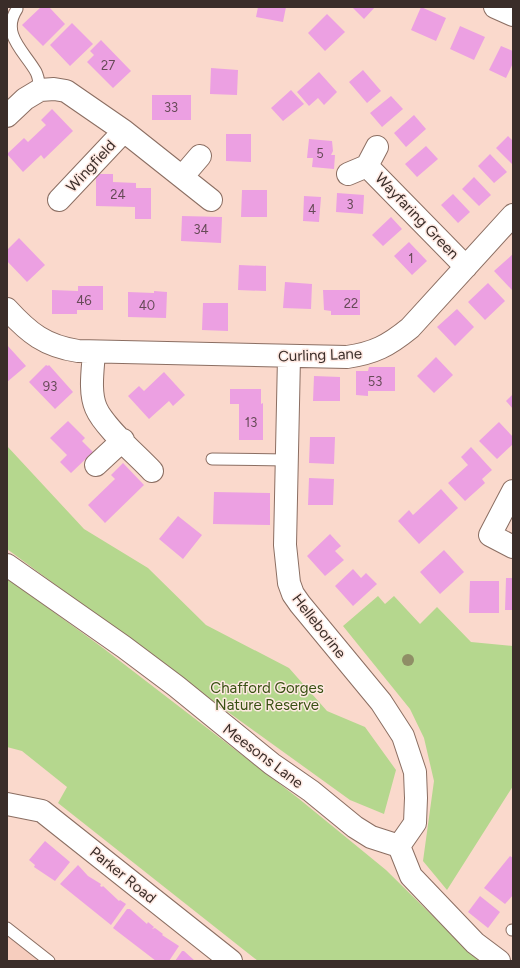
<svg xmlns="http://www.w3.org/2000/svg" width="520" height="968" font-family="Figtree,sans-serif">
<rect width="100%" height="100%" fill="#fad9cc"/>
<path fill="#f6cdbe" d="M7,932L44,961H7Z"/>
<path fill="#b5d78e" d="M7,446L84,529L148,568L206,625L289,668L327,711L365,727L396,770L384,814L350,800L210,699L7,549Z
M7,578L103,648L298,798L386,870L454,937L481,961H258L58,803L67,787L22,751L7,747Z
M378,596L385,604L394,596L420,624L437,607L471,642L513,646V786L447,890L423,861L434,781L424,738L410,709L343,626Z"/>
<path fill="#eca0e2" d="M41,7H49L65,24L43,46L22,25Z
M258,7H286L283,22L256,17Z
M352,7H375L364,19Z
M421,7L446,18L436,41L411,30Z
M327,14L345,32L325,51L308,33Z
M72,23L93,44L70,66L50,45Z
M460,26L485,37L474,60L450,49Z
M101,40L131,71L113,88L87,62L94,55L90,51Z
M501,46L513,51V63L506,78L489,70Z
M211,68L238,70L237,95L210,94Z
M363,70L381,91L367,103L349,82Z
M319,72L337,92L324,105L318,98L309,106L297,92Z
M291,90L304,104L283,121L271,108Z
M152,95H191V120H152Z
M391,96L403,109L382,127L370,113Z
M52,109L73,131L44,159L41,155L23,172L7,154L24,138L28,142L46,125L41,120Z
M414,115L426,129L406,147L394,133Z
M226,134H251V162L226,161Z
M508,136L513,141V165L496,148Z
M309,139L332,141L333,151L331,155H335L334,169L312,167L313,158H307Z
M426,146L438,159L417,177L405,164Z
M490,154L507,172L494,183L478,166Z
M96,174H113V182L136,183V188H151V219H135V207L96,206Z
M474,177L491,195L479,206L462,189Z
M242,190H267V217H241Z
M337,193L364,195L363,214L336,212Z
M453,194L470,212L458,223L441,205Z
M304,196L321,197L319,222L303,221Z
M182,216L222,217L221,243L181,241Z
M391,217L402,229L383,246L372,235Z
M19,238L45,265L27,282L7,261V250Z
M409,242L427,261L412,275L394,256Z
M513,254V288L512,290L494,271Z
M239,265L266,266V291L238,290Z
M285,282L312,284L311,309L283,308Z
M488,283L505,301L485,320L468,302Z
M78,286H103V310H77V314H52V290L78,291Z
M323,290H360V315H331V311L324,310Z
M154,291L167,292L166,318L128,317V292L154,293Z
M203,303H228V331L202,330Z
M457,309L474,327L455,346L437,327Z
M7,345L26,366L7,382Z
M436,357L453,375L434,393L417,376Z
M46,365L48,366L49,365L73,392L55,409L29,382Z
M369,367H395V391H368V396L356,395V371H368Z
M164,372L185,395L173,406L169,401L149,419L128,396L139,386L144,391Z
M314,376L340,377V401H313Z
M230,389H261V404L263,403V440H239V404H230Z
M513,394V409L506,401Z
M68,421L85,438L82,441L93,452L71,473L60,462L67,455L50,438Z
M499,422L513,437V444L497,459L479,441Z
M310,437H335L334,464L309,463Z
M471,447L492,470L482,479L485,483L465,501L448,483L468,465L461,457Z
M123,463L144,485L105,523L88,505L115,479L111,475Z
M309,478L334,479L333,505H308Z
M441,489L458,508L419,544L398,521L409,510L413,515Z
M214,492L270,493V525L213,524Z
M178,516L202,535L183,559L159,539Z
M330,534L341,546L335,551L344,560L325,576L307,556Z
M444,550L464,572L440,594L420,572Z
M353,569L361,578L366,573L377,584L353,606L335,586Z
M506,578H513V610H505Z
M470,581H499V613H469Z
M45,841L70,862L55,881L34,867L35,865L29,860Z
M510,856L513,858V895L505,904L484,888Z
M78,865L88,876L101,884L100,886L102,887L103,886L119,901L120,900L126,904L111,925L60,884Z
M480,896L500,912L488,928L468,912Z
M127,909H130L147,924L148,922L154,927L152,929L155,928L163,934L162,935L179,946L169,961H156L113,928Z
M182,951H184L195,961H175Z"/>
<g fill="none" stroke-linecap="round" stroke-linejoin="round">
<defs>
<path id="lane" d="M17,9C0,34 25,52 36,72C39,78 39,84 40,90
M212,459L287,460
M7,928L49,961
M512,930H513"/>
<path id="street" d="M495,7L513,15
M7,116L25,99L40,90L54,89L66,91L124,131L211,200
M367,166L466,267
M348,174L367,166L377,147
M182,177L200,156
M59,200L124,131
M7,309C29,333 45,346 78,351L347,357C374,353 388,346 410,328L513,215
M94,352C93,369 89,392 96,408C104,427 137,455 152,471
M289,357L285,545L289,583L293,594L300,604L381,702L403,736L415,772L416,798L415,823L399,846
M96,465L123,440
M513,491L490,535L513,547
M7,565L124,647L176,686L272,764L311,791L355,827L371,837L399,846
M7,804L42,811L231,961
M399,846L411,876L475,943L499,961"/>
</defs>
<use href="#lane" stroke="#8b6e62" stroke-width="13"/>
<use href="#street" stroke="#8b6e62" stroke-width="24"/>
<use href="#lane" stroke="#fff" stroke-width="11"/>
<use href="#street" stroke="#fff" stroke-width="22"/>
</g>
<circle fill="#8f8e66" cx="408" cy="660" r="6"/>
<g text-anchor="middle" dominant-baseline="central" stroke-width="3" stroke-linejoin="round" paint-order="stroke">
<g font-size="13" fill="#664a57">
<text x="108" y="65">27</text>
<text x="171" y="107">33</text>
<text x="320" y="153">5</text>
<text x="118" y="194">24</text>
<text x="350" y="204">3</text>
<text x="312" y="209">4</text>
<text x="201" y="229">34</text>
<text x="411" y="258">1</text>
<text x="84" y="300">46</text>
<text x="351" y="303">22</text>
<text x="147" y="305">40</text>
<text x="375" y="381">53</text>
<text x="50" y="386">93</text>
<text x="251" y="422">13</text>
</g>
<g font-size="15" fill="#3a2d29" stroke="#fee9e2">
<text transform="translate(91 166) rotate(-47)">Wingfield</text>
<text transform="translate(417 216) rotate(46)">Wayfaring Green</text>
<text transform="translate(320 355) rotate(-2)">Curling Lane</text>
<text transform="translate(319 626) rotate(52)">Helleborine</text>
<text transform="translate(263 756) rotate(37)">Meesons Lane</text>
<text transform="translate(123 875) rotate(39)">Parker Road</text>
</g>
<g font-size="15" fill="#385012" stroke="#fee9e2">
<text x="267" y="688">Chafford Gorges<tspan x="267" dy="17">Nature Reserve</tspan></text>
</g>
</g>
<rect width="520" height="968" fill="none" stroke="#3a2d29" stroke-width="16"/>
</svg>
